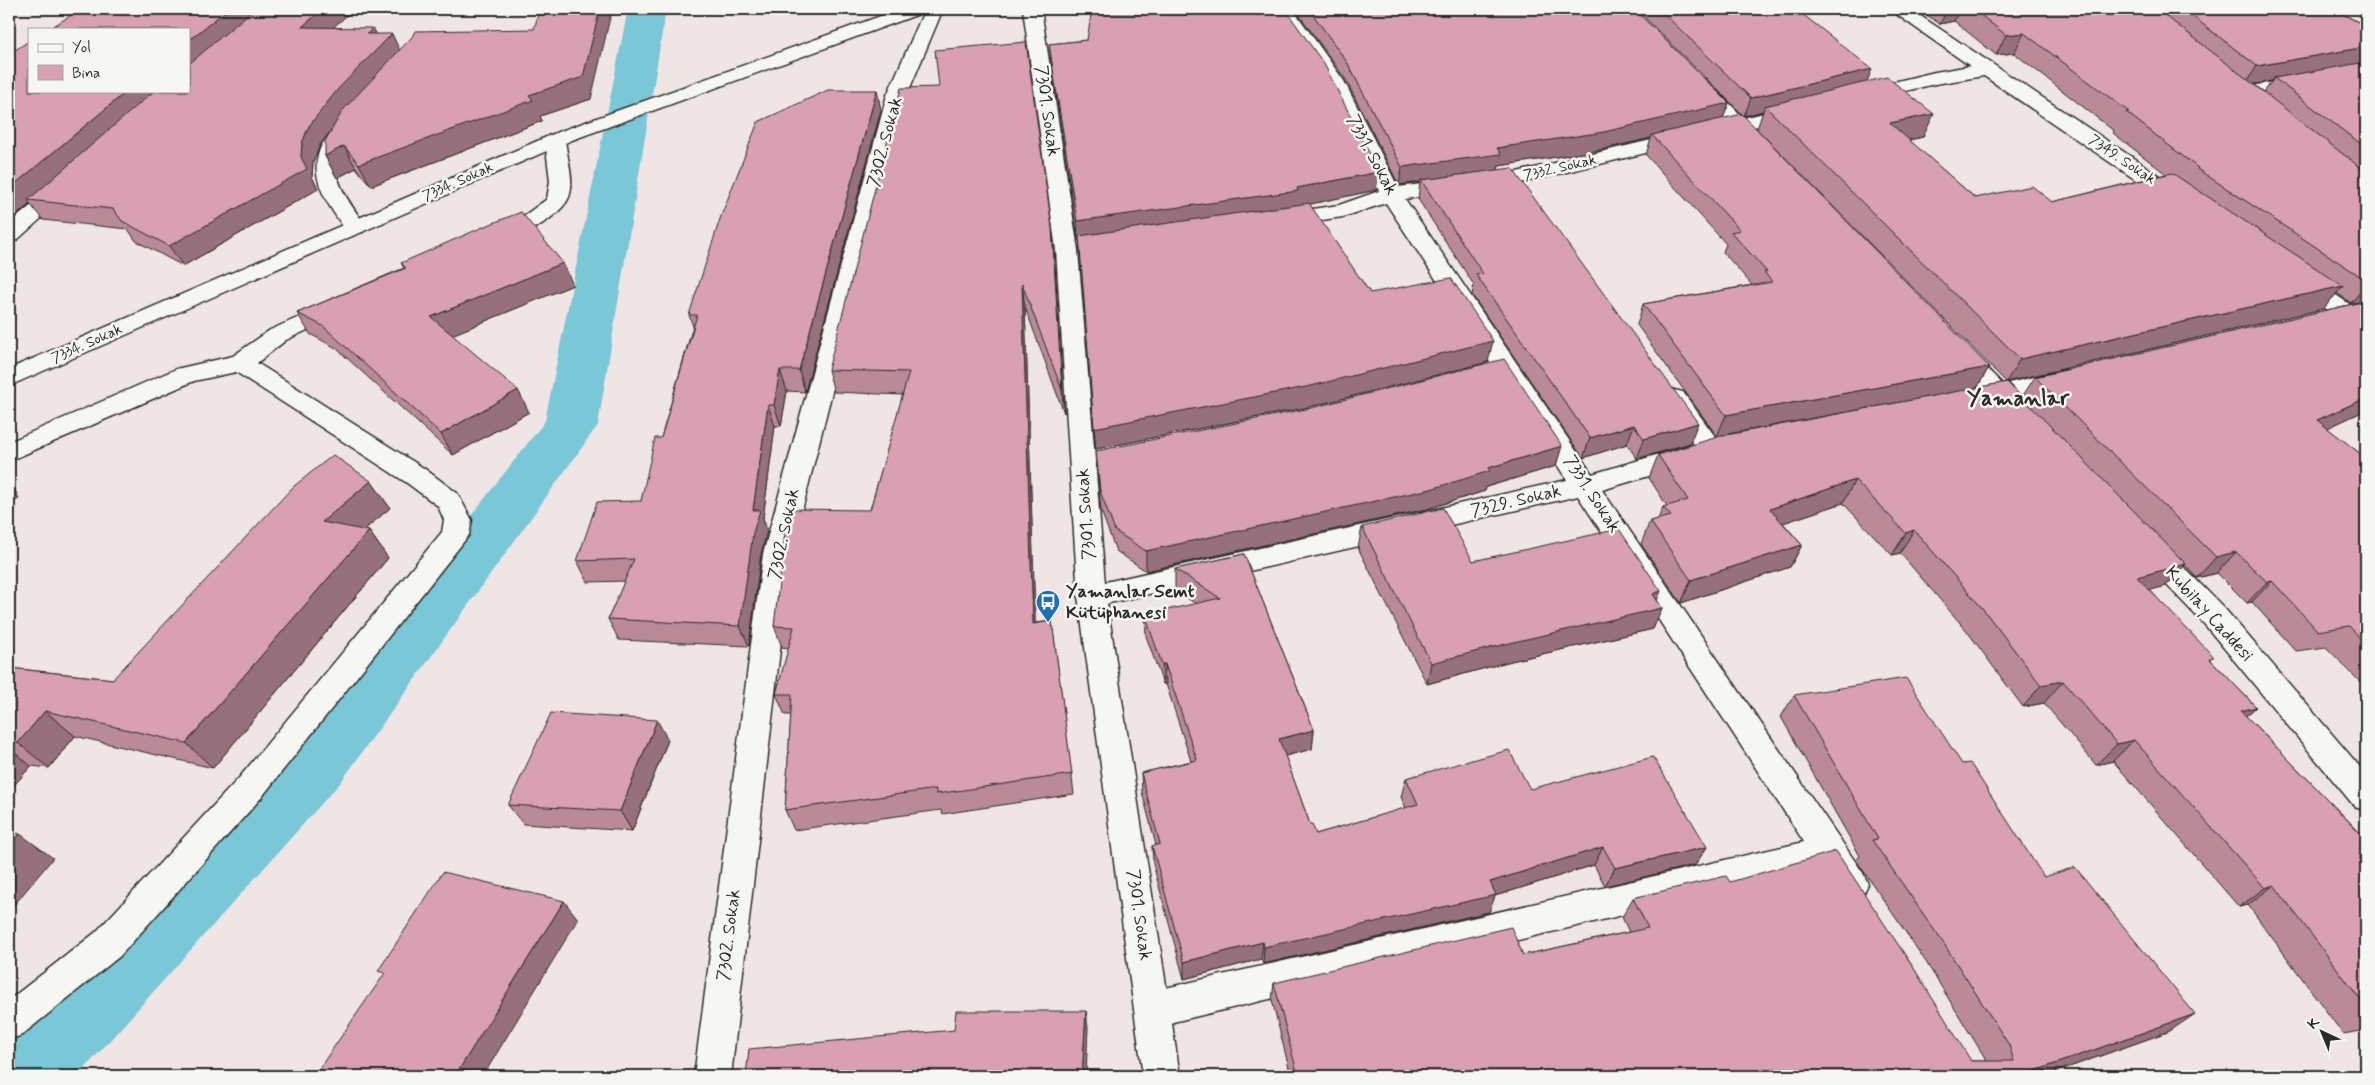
<svg xmlns="http://www.w3.org/2000/svg" width="2375" height="1085" font-family="Mynerve,sans-serif">
<rect width="100%" height="100%" fill="#f0e5e5"/>
<filter id="ink" filterUnits="userSpaceOnUse"><feTurbulence type="fractalNoise" baseFrequency=".02" numOctaves="2"/><feDisplacementMap in="SourceGraphic" scale="10" xChannelSelector="R" yChannelSelector="G"/><feConvolveMatrix kernelMatrix="1 2 1 2 8 2 1 2 1" color-interpolation-filters="sRGB"/></filter>
<g filter="url(#ink)">
<g fill="none" stroke-linecap="round" stroke-linejoin="round">
<path fill="#7ac7d8" fill-rule="evenodd" d="M628,9H666L598,425L340,783L78,1076H9V1038L294,743L545,421Z"/>
<defs>
<path id="service" d="M555,134L562,136L565,140C567,157 574,178 570,194C565,217 507,247 486,242L483,237L486,232L525,215L547,199L550,181L545,140L548,136Z
M336,301L344,303L348,308L344,313L286,340L257,363L425,469L457,493L472,520L469,535L261,798L120,956L22,1035L9,1040V1000L96,932L239,778L442,532L444,520L438,506L407,483L236,372L194,381L9,461V442L176,369L233,356L270,330Z"/>
<path id="minor" d="M925,9H943L907,95L791,554L731,1076H694L763,554L887,95Z
M1275,9H1293L1344,81L1398,187L1517,172L1797,105L1804,107L1807,111L1804,115L1517,184L1405,199L1592,474L1690,445L1695,446L1662,398L1665,392L1674,390L1683,392L1719,442L1723,448L1719,454L1710,457L1702,455L1699,461L1602,490L1863,873L1868,884L1863,895L1851,900L1839,895L1821,868L1152,1027L1139,1022L1134,1009L1139,996L1152,991L1804,842L1578,496L1092,607L1082,604L1078,596L1082,588L1092,585L1567,480L1386,203L1343,217L1280,226L1272,225L1269,220L1272,215L1339,205L1379,191L1324,81Z
M1889,9H1910L2187,194L2190,199L2187,204L2179,205L2171,204L1984,76L1935,84L1863,101L1856,99L1853,95L1856,91L1935,72L1970,66Z
M2366,66V78L2240,100L2233,98L2230,94L2233,90L2240,88Z
M346,120L353,122L356,126C350,135 343,142 339,152C328,179 353,206 366,227L363,232L355,234L347,232C327,203 302,171 327,137C332,130 337,122 346,120Z
M66,180L73,182L77,186L73,190L17,240L9,242V224L59,182Z
M2299,274L2307,276L2354,307L2358,312L2354,317L2346,319L2338,317L2291,286L2288,281L2291,276Z
M2065,370L2074,372L2077,378L2074,384L1978,406L1969,404L1966,398L1969,392Z"/>
<path id="tertiary" d="M900,9H925L922,13L572,140L9,386V369L558,132Z
M1023,9H1041L1078,250L1106,596L1180,1076H1143L1078,596L1056,250Z
M1700,78L1707,80L1764,139L1767,143L1764,147L1757,149L1750,147L1693,88L1690,84L1693,80Z
M1956,343L1964,345L2024,406L2028,412L2024,418L2015,421L2006,418L1948,357L1944,351L1948,345Z
M2150,540L2160,543L2225,609L2366,774V811L2355,807L2205,625L2140,557L2136,550L2140,543Z"/>
</defs>
<use href="#service" stroke="#2b2b2b" stroke-width="3"/>
<use href="#minor" stroke="#2b2b2b" stroke-width="3"/>
<use href="#tertiary" stroke="#2b2b2b" stroke-width="3"/>
<use href="#service" fill="#f6f6f2" fill-rule="evenodd"/>
<use href="#minor" fill="#f6f6f2" fill-rule="evenodd"/>
<use href="#tertiary" fill="#f6f6f2" fill-rule="evenodd"/>
</g>
<path fill="#ba8a99" stroke="#2b2b2b" fill-rule="evenodd" d="M1295,9H1634L1729,103L1723,118L1989,367L1977,388L2006,382L1757,129L1763,111L1744,116L1636,9H1796L1867,82L1923,137L1909,140L1975,198L2052,202L2166,174L2113,133L2114,131L2014,53L1996,55L1954,21L1940,24L1918,9H2333L2366,26V301L2351,303L2337,293L2323,309L2007,382L2022,397L2035,377L2366,301V410L2327,428L2366,458V688L2326,647L2296,651L2252,602L2247,603L2217,573L2197,578L2185,565L2166,586L2150,590L2211,660L2256,707L2246,716L2366,839V1030L2343,1034L2248,905L2239,907L2113,761L2096,765L2044,703L2023,707L1967,631L1900,553L1892,555L1843,503L1783,523L1802,545L1790,567L1681,603L1641,544L1650,521L1658,519L1663,507L1667,506L1649,478L1658,455L1896,403L1717,436L1637,325L1643,304L1752,285L1723,252L1726,244L1646,155L1651,138L1600,150L1499,166L1498,170L1690,443L1637,459L1627,444L1583,458L1472,295L1474,285L1418,199L1420,182L1399,185L1346,80ZM2272,81L2264,92L2254,84Z
M353,10L333,27L377,34L400,51L591,99L540,116L542,121L371,186L356,168L337,178L325,156L330,131L320,145L313,162L312,177L318,189L183,266L136,241L128,229L43,220L30,204L15,217L29,91H189V29Z
M1087,40L1376,190L1309,204L1370,293L1488,362L1309,407L1096,449L1079,239L1078,240L1051,61L1049,44Z
M881,110L805,392L787,391L781,426H775L763,518L767,531L761,554L749,646L619,640L608,619L625,581L588,582L577,561L641,501L661,438L693,326L689,315Z
M1052,228L1064,413L1025,307L1035,623L1052,621L1074,794L942,814L941,810L794,830L785,810L791,715H785L776,694L789,648L782,647L774,626L870,510L903,395L834,392L828,370Z
M401,263L573,285L451,335L529,412L453,455L336,348L310,334L297,313L404,268Z
M1096,451L1556,466L1486,487L1485,491L1427,509L1146,571L1116,551L1101,511Z
M371,481L390,508L364,530L369,531L388,558L213,768L75,736L49,768L31,766L9,791V668L113,679Z
M1362,527L1473,561L1657,600L1662,608L1653,629L1511,661L1427,684L1358,548Z
M1244,554L1314,730L1312,749L1285,756L1310,824L1316,834L1406,808L1401,797L1406,778L1530,789L1707,847L1695,865L1605,886L1594,865L1495,896L1489,912L1263,964L1261,959L1184,979L1153,864L1152,846L1156,845L1142,792L1141,773L1191,761L1166,684H1163L1146,636L1145,615L1196,604L1175,590V569Z
M1794,695L1962,764L2044,877L2170,1031L2044,1076H1291L1272,1000L1274,983L1523,955L1629,932L1622,917L1633,898L1730,882L1971,1061H1987L1926,962L1856,860L1860,856L1781,717Z
M668,740L632,831L523,824L508,805Z"/>
<path fill="#97707d" stroke="#2b2b2b" d="M228,9H260L189,69V40Z
M323,9H352L353,10L312,46L302,27Z
M600,9H612L591,99L540,116L542,121L371,186L359,164L529,95Z
M1947,9H1960L1954,21L1940,24Z
M373,28L382,44L392,34L401,53L348,108L320,145L313,162L312,177L318,189L183,266L169,246L301,157L302,143L309,126L367,34Z
M2024,33L2014,53L1996,55L2006,35Z
M2366,47V65L2274,78L2272,81L2244,86L2257,66Z
M1872,69L1865,87L1765,106L1763,111L1744,116L1751,98Z
M877,90L881,110L805,392L799,370Z
M127,91H162L28,200L30,204L9,221V189Z
M1729,103L1722,121L1652,135L1651,138L1600,150L1499,166L1497,173L1421,180L1420,182L1399,185L1402,167Z
M1934,114L1923,137L1879,146L1890,123Z
M344,146L356,168L337,178L325,156Z
M1379,172L1376,190L1297,207V209L1078,240L1077,221L1297,188Z
M1052,228L1054,250L1064,413L1062,390Z
M563,263L573,285L442,339L431,317Z
M1022,284L1025,307L1036,646L1033,624Z
M2366,285V301L2351,303Z
M2343,286L2323,309L2006,382L2020,359Z
M1493,341L1488,362L1309,407L1096,449L1094,428Z
M1989,367L1977,388L1717,436L1726,415Z
M780,370L787,391L781,426L774,405Z
M518,390L529,412L453,455L441,434Z
M2366,398V410L2298,442L2317,420Z
M768,405L775,426L763,518L767,531L761,554L749,646L740,626L753,510Z
M1698,423L1690,443L1637,459L1644,439Z
M1634,425L1627,444L1583,458L1590,438Z
M1562,446L1556,466L1486,487L1485,491L1427,509L1146,571V551L1488,468Z
M9,477L19,499L9,504Z
M1855,480L1843,503L1759,531L1770,509Z
M371,481L390,508L342,549L322,522Z
M1914,530L1900,553L1892,555L1906,533Z
M369,531L388,558L213,768L186,743Z
M1802,545L1790,567L1681,603L1691,580Z
M2236,552L2217,573L2197,578L2216,557Z
M2186,564L2166,586L2118,599L2137,577Z
M2272,581L2252,602L2247,603L2267,582Z
M1661,591L1653,610L1662,608L1653,629L1511,661L1427,684L1431,663Z
M1162,664H1165L1166,684H1163Z
M2063,681L2044,703L2023,707L2041,685Z
M2256,707L2232,728L2241,711Z
M45,711L75,736L49,768L18,743Z
M657,720L668,740L632,831L620,811Z
M1314,730L1312,749L1277,758L1279,739Z
M2134,740L2113,761L2096,765L2117,744Z
M9,748L31,766L9,791Z
M20,834L53,858L9,911V847Z
M1603,847L1594,865L1495,896L1489,912L1263,964L1264,947L1490,882Z
M1707,847L1695,865L1605,886L1615,868Z
M2274,885L2248,905L2239,907L2265,888Z
M564,901L578,919L483,1076H455Z
M1263,942L1261,959L1184,979V962Z
M1086,1011L1088,1028L1086,1076H1082Z
M2195,1014L2170,1031L2044,1076H2021Z"/>
<path fill="#d8a0b2" stroke="#2b2b2b" d="M81,9H228L189,40V29H49Z
M254,9H323L302,27L373,28L367,34H392L338,89L309,126L302,143L301,157L307,169L169,246L122,221L113,209L28,200L154,91H189V64Z
M540,9H600L583,77L529,95L533,100L359,164L344,146L325,156V141L343,110L412,37L415,31L534,29Z
M1092,9H1285L1324,64L1379,172L1297,188L1298,191L1077,221L1049,44L1087,40Z
M1309,9H1634L1729,103L1604,132L1497,148L1501,154L1402,167L1347,62Z
M1659,9H1796L1872,69L1751,98Z
M1973,9H2157L2366,172V280L2197,169L2198,168L2126,112H2129L2024,33L2006,35Z
M2183,9H2333L2366,26V47L2257,66Z
M29,41V91H127L9,189V54Z
M1026,42L1052,228L1062,390L1022,284L1033,624L1052,621L1072,774L936,794V789L785,810L792,694H776L794,627L774,626L785,532L791,509L870,510L909,372L828,370L901,88L939,87L935,50Z
M2366,62V148L2274,78Z
M1887,77L1934,114L1890,123L1975,198L2032,186L2052,202L2172,173L2343,286L2020,359L1765,106Z
M828,90H877L799,370H780L774,405H768L753,510H760L753,533L740,626L608,619L634,559L577,561L597,502L641,501L655,438H661L697,315H689L721,216L758,122Z
M1742,114L1989,367L1726,415L1643,304L1772,282L1764,272H1767L1731,232L1740,230L1652,135Z
M1512,168L1698,423L1644,439L1634,425L1590,438L1476,275L1483,274L1421,180Z
M1309,203L1370,293L1451,278L1493,341L1311,386L1094,428L1079,236Z
M521,212L563,263L431,317L518,390L441,434L323,326L297,313L406,268L401,263L483,227Z
M2366,301V398L2317,420L2366,458V644L2349,626L2318,631L2272,581L2267,582L2236,552L2216,557L2035,377Z
M1504,359L1562,446L1488,468L1490,471L1431,489L1146,551L1115,531L1100,491L1096,451L1311,408Z
M2007,382L2186,564L2137,577L2214,657L2209,658L2256,707L2241,711L2366,839V1007L2274,885L2265,888L2134,740L2117,744L2063,681L2041,685L1983,609L1914,530L1906,533L1855,480L1770,509L1802,545L1691,580L1650,521L1671,516L1663,507L1688,500L1658,455L1721,436Z
M333,455L371,481L322,522L369,531L186,743L45,711L18,743L9,742V668L113,679L293,487Z
M1443,508L1473,561L1619,529L1661,591L1653,594L1662,608L1518,641L1431,663L1362,527Z
M1244,554L1314,730L1279,739L1310,824H1312L1316,834L1418,804L1406,778L1509,750L1530,789L1653,757L1707,847L1615,868L1603,847L1490,882L1496,895L1264,947L1263,942L1184,962L1152,846L1160,844L1141,773L1197,760L1165,664H1162L1145,615L1220,598L1175,569Z
M1906,678L1962,764L1970,763L2044,877L2075,867L2195,1014L2021,1076H1298L1274,983L1511,927L1523,955L1648,928L1633,898L1726,876L1730,882L1836,851L1915,970L1971,1061H2014L2009,1045L1944,944L1872,840L1878,839L1794,695Z
M551,713L657,720L620,811L508,805Z
M9,832L20,834L9,847Z
M443,872L564,901L455,1076H314L385,973L378,971Z
M956,1011H1086L1082,1076H746L749,1049L954,1030Z"/>
</g>
<defs>
<symbol id="bus-pin" viewBox="-11 -11 22 30"><path d="M0 17L-7.5 6A9.5 9.5 0 1 1 7.5 6Z" fill="#1f6fb2" stroke="#f6f6f2"/><path d="M-5-6H5V4H4V6H2V4H-2V6H-4V4H-5ZM-3.5-4V0h7V-4ZM-3.5 1.2v1.5H-2V1.2ZM2 1.2v1.5H3.5V1.2Z" fill="#fff"/></symbol>
</defs>
<g fill-rule="evenodd">
<use href="#bus-pin" x="1034" y="588" width="28" height="38"/>
</g>
<g text-anchor="middle" dominant-baseline="central" stroke-width="5" stroke-linejoin="round" paint-order="stroke">
<g font-size="15" fill="#2b2b2b" stroke="#f6f6f2">
<text transform="translate(2122 160) rotate(34)">7349. Sokak</text>
<text transform="translate(1560 168) rotate(-13)">7332. Sokak</text>
<text transform="translate(458 182) rotate(-24)">7334. Sokak</text>
<text transform="translate(87 344) rotate(-24)">7334. Sokak</text>
</g>
<g font-size="18" fill="#2b2b2b" stroke="#f6f6f2">
<text transform="translate(1047 111) rotate(82)">7301. Sokak</text>
<text transform="translate(885 142) rotate(-75)">7302. Sokak</text>
<text transform="translate(1372 155) rotate(62)">7331. Sokak</text>
<text transform="translate(1592 494) rotate(57)">7331. Sokak</text>
<text transform="translate(1516 501) rotate(-13)">7329. Sokak</text>
<text transform="translate(1086 514) rotate(-94)">7301. Sokak</text>
<text transform="translate(784 534) rotate(-78)">7302. Sokak</text>
<text transform="translate(2209 614) rotate(48)">Kubilay Caddesi</text>
<text transform="translate(1139 915) rotate(82)">7301. Sokak</text>
<text transform="translate(729 935) rotate(-83)">7302. Sokak</text>
</g>
<g font-size="18" font-weight="bold" fill="#2b2b2b" stroke="#f6f6f2" text-anchor="start">
<text x="1066" y="592">Yamanlar Semt<tspan x="1066" dy="21">Kütüphanesi</tspan></text>
</g>
<g font-size="22" font-weight="bold" fill="#2b2b2b" stroke="#f6f6f2">
<text x="2018" y="399">Yamanlar</text>
</g>
</g>
<rect width="2375" height="1085" fill="none" stroke="#f6f6f2" stroke-width="30"/>
<rect x="15" y="15" width="2345" height="1055" fill="none" stroke="#2b2b2b" stroke-width="2" filter="url(#ink)"/>
<rect x="28" y="28" width="162" height="65" fill="#f6f6f2" stroke="#a5a5a2"/>
<rect x="38" y="44" width="25" height="8" fill="#f6f6f2" stroke="#a5a5a2"/>
<text x="72" y="52" font-size="15" fill="#2b2b2b">Yol</text>
<rect x="38" y="65" width="25" height="15" fill="#d8a0b2" stroke="#a5a5a2"/>
<text x="72" y="78" font-size="15" fill="#2b2b2b">Bina</text>
<g transform="translate(2322 1032) rotate(316)" stroke="#f6f6f2" stroke-width="4" paint-order="stroke">
<path d="M0-4L9 19L0 12L-9 19Z" fill="#2b2b2b"/>
<text y="-8" font-size="14" font-weight="bold" text-anchor="middle" fill="#2b2b2b">K</text>
</g>
</svg>
